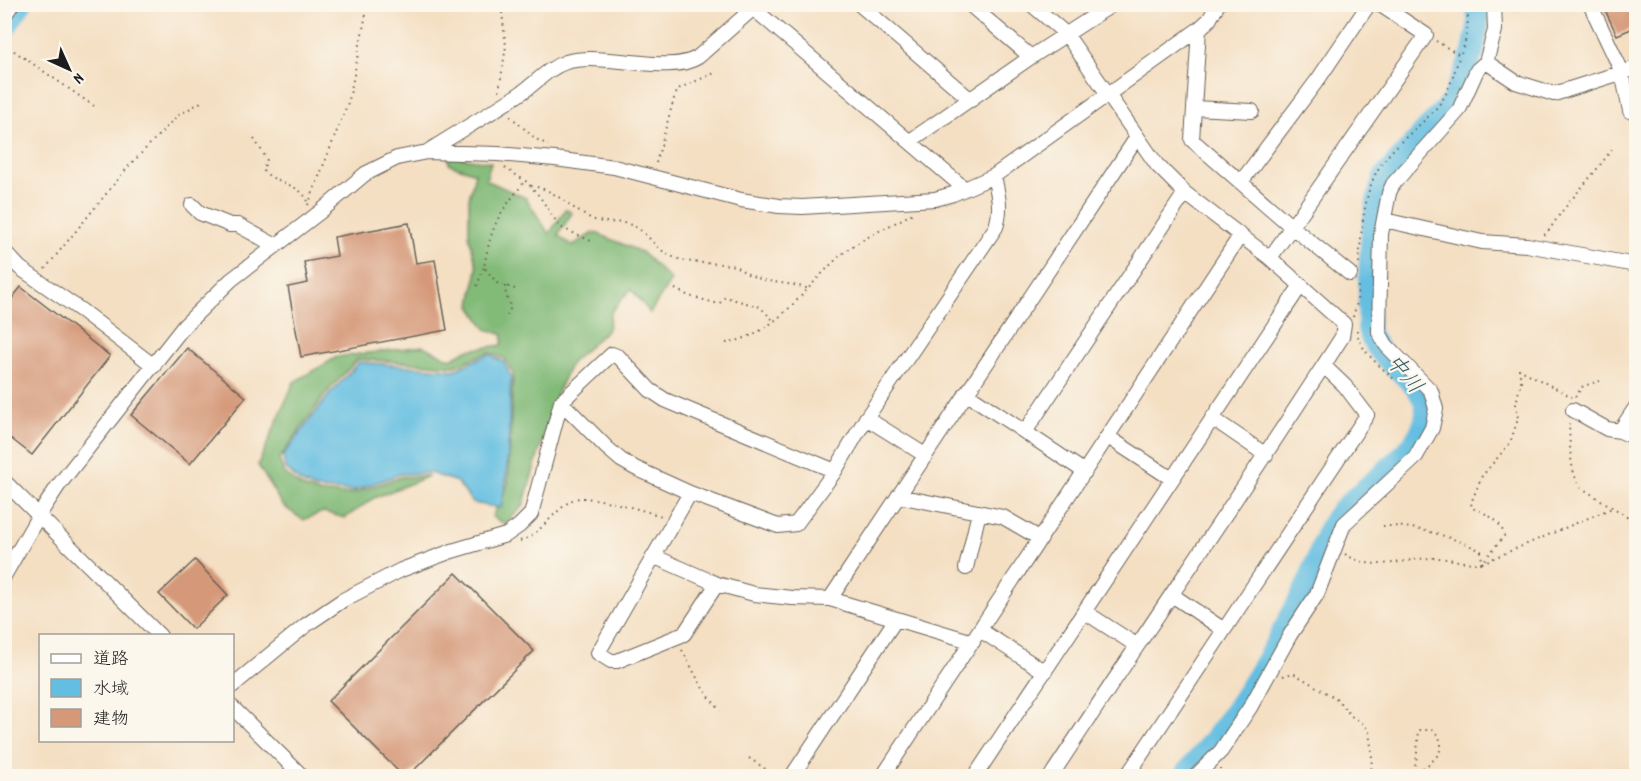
<svg xmlns="http://www.w3.org/2000/svg" width="1641" height="781" font-family="Dekko,'Klee One',sans-serif">
<rect width="100%" height="100%" fill="#fbf7ec"/>
<filter id="ink" filterUnits="userSpaceOnUse"><feTurbulence type="fractalNoise" baseFrequency=".0167" numOctaves="2"/><feDisplacementMap in="SourceGraphic" scale="12" xChannelSelector="R" yChannelSelector="G"/><feConvolveMatrix kernelMatrix="1 2 1 2 8 2 1 2 1" color-interpolation-filters="sRGB"/></filter>
<filter id="wash" filterUnits="userSpaceOnUse"><feTurbulence type="fractalNoise" baseFrequency=".008" numOctaves="4" result="noise"/><feDisplacementMap in="SourceGraphic" scale="24" xChannelSelector="R" yChannelSelector="G"/><feGaussianBlur stdDeviation="1.35" result="paint"/><feColorMatrix in="noise" values="0 0 0 0 0 0 0 0 0 0 0 0 0 0 0 0 0 1.4 0 .05"/><feComposite in="paint" operator="in"/></filter>
<g filter="url(#wash)">
<rect width="100%" height="100%" fill="#f4dfc3"/>
<path fill="#82ba78" stroke="#4f6b4a" stroke-width="1.5" d="M448,156L491,162L486,180L526,198L549,234L566,209L572,213L558,235L572,246L594,232L641,252L671,280L650,313L631,289L611,312L608,329L571,363L556,395L523,506L505,524L492,517L508,484L513,374L505,359L489,352L455,366L358,359L327,392L279,459L284,473L300,486L319,493L351,494L401,477L429,476L374,498L345,518L323,512L303,520L282,505L258,465L294,382L337,357L423,346L451,359L467,350L502,345L503,335L486,329L471,306L477,267L469,236V198L475,173L449,164Z"/>
<path fill="#63bee1" stroke="#406d7e" stroke-width="1.5" d="M489,354L504,362L511,377L508,452L506,481L501,508L473,503L457,482L430,473L400,474L353,491L316,489L300,482L285,468L283,456L328,396L359,362L454,370Z"/>
<g fill="none" stroke-linecap="round" stroke-linejoin="round">
<path stroke="#63bee1" stroke-width="22" d="M4,29L21,4
M1184,776C1203,753 1223,729 1239,704C1264,667 1285,627 1305,589C1317,566 1323,533 1338,514C1362,485 1424,452 1426,412C1427,382 1375,362 1368,328C1370,279 1367,224 1384,177L1452,101L1473,52L1478,25L1477,4"/>
</g>
<g id="blocks">
<path fill="#d59979" d="M1602,4H1636V27L1617,35Z
M409,223L416,263L435,260L447,330L301,357L288,287L308,283L304,262L337,256L334,237Z
M21,287L110,356L32,455L4,433V308Z
M187,348L246,397L190,464L131,415Z
M195,560L228,595L193,629L159,594Z
M456,573L534,651L407,777H404L328,701Z"/>
</g>
</g>
<g filter="url(#ink)">
<use href="#blocks" fill-opacity="0" stroke="#686056" stroke-width="1.5"/>
<g fill="none" stroke-linecap="round" stroke-linejoin="round">
<defs>
<path id="minor" d="M859,4L971,100
M1031,4L1066,34L1157,165L1185,193L1270,258L1344,324L1342,337C1247,485 1147,629 1051,776
M1590,4L1622,72L1630,111H1636
M754,9L965,189
M4,16L12,4
M1199,29L1192,140L1292,227L1350,274
M1031,57L1113,4
M1486,62L1516,82L1554,94L1636,68
M1194,108L1252,111
M910,141L1031,57L969,4
M427,152C458,132 490,114 521,93C536,83 548,68 566,62C605,51 669,76 698,57L758,4
M1241,182L1319,78L1369,4
M192,205L200,213L230,225H238L276,246
M1384,220L1482,242L1527,245L1636,265
M4,251L20,268L82,311L154,366
M1270,258L1426,35L1379,4
M966,393L1085,472
M561,402L607,448L621,460L635,468L690,493L778,526L796,524L835,471L865,420L996,227C1002,209 998,194 994,176
M1636,407L1620,431L1636,438
M1573,410L1607,429L1620,431
M866,418L925,455
M1212,418L1266,455
M1025,432L1185,193
M1108,437L1172,479
M4,481L160,636
M690,493L598,653L611,661H617L684,634L717,584L754,594L792,598L830,599L973,642
M898,496L1003,517L1041,539
M653,556L717,584
M966,568L979,512
M4,576L39,515L58,486L184,326L231,280L320,212L365,174L397,158L427,152L498,154L555,159L614,167L741,200L779,206L802,207L935,199L953,194L994,176L1199,29L1209,20L1218,4
M1172,595L1224,630
M830,599L1137,137
M1085,612L1136,645
M980,630L1045,672
M232,686L306,625L343,600L401,570L452,551L506,535L519,526L531,514L561,402L612,354L619,357L650,390L665,400L835,471
M232,707L302,776
M792,776L896,619
M883,776L1240,236
M975,776L1301,285
M1127,776L1367,415L1345,386L1324,366
M1196,776L1221,751L1251,706L1290,635L1317,594L1344,524L1415,458L1432,428L1436,409L1431,391L1386,345L1379,332L1381,234L1389,193L1393,184L1459,110L1477,70L1486,62L1495,30L1494,4"/>
</defs>
<use href="#minor" stroke="#686056" stroke-width="16"/>
<path stroke="#686056" stroke-width="2" stroke-dasharray="1.5 4.5" stroke-linecap="butt" d="M1436,41L1460,55C1468,39 1468,22 1468,4
M4,44L94,106
M499,91L506,46L501,4
M510,116L536,139L548,145
M254,139L267,159L263,170C275,185 300,182 308,202
M656,163L675,95L680,88L717,72
M505,168L527,182L540,197L560,227L591,241
M531,186C554,188 571,209 590,218C603,225 618,220 631,225C648,232 655,249 671,256C689,265 710,262 730,265C738,266 743,272 750,275C768,284 790,282 809,289
M308,205L349,100L368,4
M1544,235L1548,232C1567,201 1594,176 1614,146
M1359,263C1361,236 1363,198 1376,173C1390,146 1419,129 1438,106C1450,91 1454,72 1460,55
M45,269L128,167L177,116L201,102
M477,286L484,267
M505,286L506,296L511,307L507,316
M515,289L497,283L484,267C492,223 498,215 525,181
M675,289L689,296L719,304L725,297L760,307L774,321
M1353,317L1357,303L1358,284
M1357,330C1359,352 1382,367 1396,381
M726,343C777,335 805,287 841,255C859,239 891,226 913,213
M1575,397L1583,386L1600,381
M1569,423C1570,443 1569,469 1580,487L1636,522
M1383,526C1414,525 1454,537 1481,551L1482,563L1612,508
M520,541C535,537 545,523 556,513C562,508 568,501 575,499C591,494 644,511 662,516
M1345,554C1374,573 1401,559 1431,558C1447,557 1464,564 1482,563L1504,536C1502,520 1485,513 1472,508L1471,503L1482,476L1510,443L1518,419L1516,404L1521,381L1519,369L1572,397
M682,650L702,687L720,711
M1283,676L1293,673L1337,699L1351,716L1364,724L1369,732L1372,754L1371,776
M749,758L776,776
M1221,776V769
M1410,776L1416,763L1419,730H1433C1453,749 1431,765 1413,773"/>
<use href="#minor" stroke="#fff" stroke-width="14"/>
</g>
</g>
<g text-anchor="middle" dominant-baseline="central" stroke-width="4.5" stroke-linejoin="round" paint-order="stroke">
<g font-size="22" font-style="italic" fill="#385d6b" stroke="#fbf7ec">
<text transform="translate(1403 375) rotate(50)">中川</text>
</g>
</g>
<rect width="1641" height="781" fill="none" stroke="#fbf7ec" stroke-width="24"/>
<rect x="39" y="634" width="195" height="108" fill="#fbf7ec" stroke="#a29f99" stroke-width="1.5"/>
<rect x="51" y="654" width="30" height="9" fill="#ffffff" stroke="#a29f99" stroke-width="1.5"/>
<text x="93" y="664" font-size="18" fill="#1c1c1c">道路</text>
<rect x="51" y="679" width="30" height="18" fill="#63bee1" stroke="#a29f99" stroke-width="1.5"/>
<text x="93" y="694" font-size="18" fill="#1c1c1c">水域</text>
<rect x="51" y="709" width="30" height="18" fill="#d59979" stroke="#a29f99" stroke-width="1.5"/>
<text x="93" y="724" font-size="18" fill="#1c1c1c">建物</text>
<g transform="translate(69 69) rotate(135)" stroke="#fbf7ec" stroke-width="4.5" paint-order="stroke">
<path d="M0-4.5L10 22L0 15L-10 22Z" fill="#1c1c1c"/>
<text y="-9" font-size="16" font-weight="bold" text-anchor="middle" fill="#1c1c1c">N</text>
</g>
</svg>
